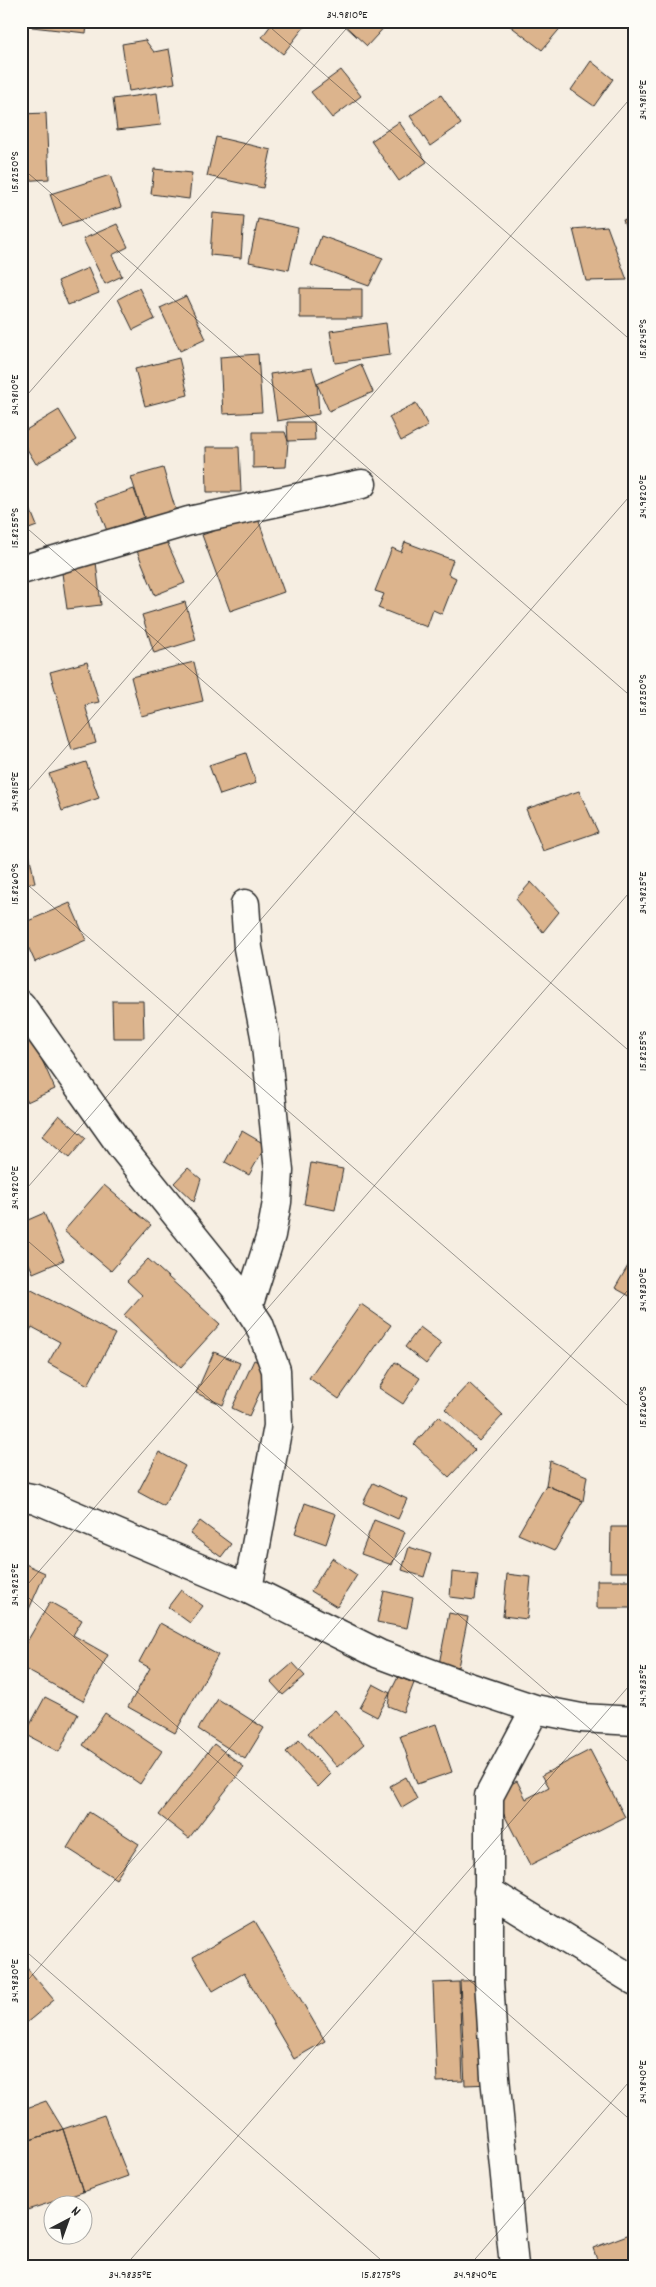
<svg xmlns="http://www.w3.org/2000/svg" width="656" height="2287" font-family="Dekko,sans-serif">
<rect width="100%" height="100%" fill="#f6eee2"/>
<filter id="ink" filterUnits="userSpaceOnUse"><feTurbulence type="fractalNoise" baseFrequency=".02" numOctaves="2"/><feDisplacementMap in="SourceGraphic" scale="10" xChannelSelector="R" yChannelSelector="G"/><feConvolveMatrix kernelMatrix="1 2 1 2 8 2 1 2 1" color-interpolation-filters="sRGB"/></filter>
<g filter="url(#ink)">
<path fill="#dcb48d" stroke="#2b2b2b" d="M32,21H88L86,33L32,27Z
M274,21H307L308,22L283,54L262,37Z
M340,21H386L388,23L367,46Z
M512,21H557L563,25L542,50L509,25Z
M145,40L154,52L169,49L175,83L129,91L122,44Z
M591,61L613,79L594,106L571,90Z
M341,70L361,96L332,118L311,92Z
M157,93L161,125L117,130L113,99Z
M441,95L461,124L430,146L410,116Z
M46,113L49,179L21,181V114Z
M399,122L427,162L399,181L371,141Z
M216,137L271,150L263,188L207,176Z
M154,169L192,173L189,199L151,194Z
M110,175L121,207L61,226L50,194Z
M213,213L244,216L241,258L210,255Z
M635,217V255L623,220Z
M258,219L298,228L289,270L249,262Z
M117,224L128,247L112,255L122,276L105,284L83,239Z
M607,226L627,280L586,281L573,229Z
M321,236L383,258L369,286L311,265Z
M88,268L99,293L68,305L58,281Z
M139,288L155,319L133,330L118,299Z
M300,288L362,289V318H300Z
M186,296L206,339L180,351L160,308Z
M386,323L390,355L335,363L330,331Z
M258,354L262,412L223,414L220,357Z
M179,358L188,395L145,406L135,369Z
M361,364L373,392L329,411L317,384Z
M312,368L317,384L319,414L277,421L270,374Z
M416,403L428,426L401,441L389,417Z
M59,410L77,440L36,464L21,439V433Z
M287,422H314L315,440L288,441Z
M253,432H285L288,441L286,467L253,468Z
M206,447H239L241,492H207Z
M163,468L176,511L143,521L144,517L131,477Z
M134,489L144,517L107,531L96,502Z
M24,494L37,526L21,532V495Z
M257,516L284,592L230,611L202,535Z
M164,535L185,583L155,595L135,546Z
M405,542L453,560L448,574L456,578L442,614L433,610L427,627L378,608L384,594L375,591L392,548L401,552Z
M96,562L101,605L67,609L61,566Z
M185,602L196,640L154,653L142,615Z
M87,662L99,702L85,705L96,743L72,750L50,672Z
M194,662L203,701L141,716L131,677Z
M246,753L256,783L220,795L209,765Z
M86,762L99,798L62,811L49,774Z
M579,791L598,832L543,851L526,809Z
M29,853L35,883L21,885V854Z
M531,882L559,912L543,932L516,899Z
M70,903L86,940L35,962L21,931V924Z
M112,1001H143L144,1038H113Z
M30,1033L55,1089L27,1102L21,1089V1037Z
M59,1115L86,1138L69,1158L42,1136Z
M242,1131L266,1145L249,1175L225,1162Z
M311,1163L343,1169L335,1210L304,1204Z
M188,1168L201,1179L194,1202L174,1183Z
M104,1185L151,1225L111,1271L64,1231Z
M44,1213L64,1260L33,1273L21,1245V1223Z
M635,1254V1299L615,1288Z
M148,1259L220,1324L181,1367L124,1315L142,1295L127,1281Z
M24,1286L115,1334L88,1385L48,1363L60,1342L32,1327L21,1347V1291Z
M361,1304L391,1325L339,1399L309,1378Z
M420,1327L441,1343L426,1364L405,1347Z
M214,1352L240,1363L223,1405L196,1393Z
M254,1360L271,1368L249,1416L232,1408Z
M395,1362L420,1378L403,1404L379,1388Z
M469,1383L503,1415L479,1441L445,1409Z
M439,1416L475,1450L449,1477L414,1444Z
M159,1452L185,1466L164,1506L138,1492Z
M550,1461L587,1476L583,1501L546,1485Z
M373,1483L407,1499L398,1519L363,1503Z
M546,1485L583,1501L555,1550L518,1534Z
M305,1503L336,1514L326,1544L295,1533Z
M374,1520L405,1532L392,1565L361,1554Z
M200,1521L231,1544L221,1557L190,1534Z
M611,1527H635V1572H610Z
M409,1547L431,1554L424,1577L402,1570Z
M332,1558L357,1575L337,1607L311,1591Z
M21,1562L45,1573L26,1616L21,1614Z
M452,1572L478,1575L475,1600L450,1597Z
M507,1574L531,1577L527,1619L503,1616Z
M597,1580H635V1608H597Z
M181,1590L203,1606L190,1623L168,1607Z
M384,1591L413,1598L407,1628L377,1622Z
M50,1602L82,1620L73,1635L108,1655L83,1701L21,1667V1652Z
M449,1613L468,1617L458,1667L439,1664Z
M160,1623L218,1655L175,1733L128,1707L150,1668L139,1662Z
M293,1663L305,1676L283,1695L271,1682Z
M398,1677L414,1683L403,1712L388,1706L390,1693Z
M373,1684L390,1693L377,1717L360,1708Z
M45,1697L78,1714L59,1752L25,1734Z
M218,1699L264,1728L245,1759L198,1729Z
M335,1710L364,1744L337,1767L308,1733Z
M105,1713L162,1751L140,1784L83,1745Z
M436,1724L452,1772L417,1784L400,1736Z
M299,1740L331,1774L318,1787L286,1752Z
M214,1744L244,1767L189,1838L159,1815Z
M590,1750L625,1817L530,1865L493,1793L517,1781L526,1799L549,1787L542,1775Z
M406,1777L417,1799L402,1808L390,1786Z
M89,1812L139,1844L116,1879L67,1848Z
M255,1921L325,2041L294,2059L244,1973L213,1991L193,1957Z
M21,1961L54,2000L25,2024L21,2020Z
M489,1980L493,2084L465,2085L460,1981Z
M459,1982L463,2081L437,2082L433,1983Z
M46,2101L63,2129L21,2143V2110Z
M104,2115L128,2176L83,2192L63,2129Z
M63,2129L83,2192L21,2212V2143Z
M635,2232V2266H599L593,2248Z"/>
<g fill="none" stroke-linecap="round" stroke-linejoin="round">
<defs>
<path id="minor" d="M21,570L189,521L362,484
M245,904L248,948L265,1036L279,1171L277,1202L271,1235L248,1307
M21,1005L121,1146L237,1290L259,1324L276,1370L278,1426L248,1589
M21,1496L36,1499L248,1589L379,1654L457,1683L535,1709L581,1718L635,1721
M488,1891L635,1981
M514,2266L495,2077L489,1980V1796L535,1709"/>
</defs>
<use href="#minor" stroke="#2b2b2b" stroke-width="31"/>
<use href="#minor" stroke="#fdfcf7" stroke-width="28"/>
</g>
</g>
<path fill="none" stroke="#2b2b2b" stroke-width="1" stroke-opacity="0.45" d="M263,21L635,344M21,167L635,700M21,402L353,21M21,523L635,1056M21,799L635,93M21,879L635,1412M21,1195L635,490M21,1235L635,1768M21,1591L635,2124M21,1592L635,886M21,1947L388,2266M21,1988L635,1282M125,2266L635,1679M469,2266L635,2075"/>
<rect width="656" height="2287" fill="none" stroke="#fdfcf7" stroke-width="55"/>
<g transform="translate(68 2220) rotate(41)"><circle r="24" fill="#fdfcf7" stroke="#a9a8a5"/>
<path d="M0-4L9 19L0 12L-9 19Z" fill="#2b2b2b"/>
<text y="-8" font-size="14" font-weight="bold" text-anchor="middle" fill="#2b2b2b">N</text>
</g>
<rect x="28" y="28" width="600" height="2232" fill="none" stroke="#2b2b2b" stroke-width="2"/>
<g font-size="12" text-anchor="middle" fill="#2b2b2b">
<text x="347" y="18">34.9810°E</text>
<text transform="translate(642 100) rotate(-90)" y="4">34.9815°E</text>
<text transform="translate(14 172) rotate(-90)" y="4">15.8250°S</text>
<text transform="translate(642 339) rotate(-90)" y="4">15.8245°S</text>
<text transform="translate(14 395) rotate(-90)" y="4">34.9810°E</text>
<text transform="translate(642 497) rotate(-90)" y="4">34.9820°E</text>
<text transform="translate(14 528) rotate(-90)" y="4">15.8255°S</text>
<text transform="translate(642 695) rotate(-90)" y="4">15.8250°S</text>
<text transform="translate(14 792) rotate(-90)" y="4">34.9815°E</text>
<text transform="translate(14 884) rotate(-90)" y="4">15.8260°S</text>
<text transform="translate(642 893) rotate(-90)" y="4">34.9825°E</text>
<text transform="translate(642 1051) rotate(-90)" y="4">15.8255°S</text>
<text transform="translate(14 1188) rotate(-90)" y="4">34.9820°E</text>
<text transform="translate(642 1290) rotate(-90)" y="4">34.9830°E</text>
<text transform="translate(642 1407) rotate(-90)" y="4">15.8260°S</text>
<text transform="translate(14 1585) rotate(-90)" y="4">34.9825°E</text>
<text transform="translate(642 1686) rotate(-90)" y="4">34.9835°E</text>
<text transform="translate(14 1981) rotate(-90)" y="4">34.9830°E</text>
<text transform="translate(642 2082) rotate(-90)" y="4">34.9840°E</text>
<text x="130" y="2278">34.9835°E</text>
<text x="381" y="2278">15.8275°S</text>
<text x="475" y="2278">34.9840°E</text>
</g>
</svg>
